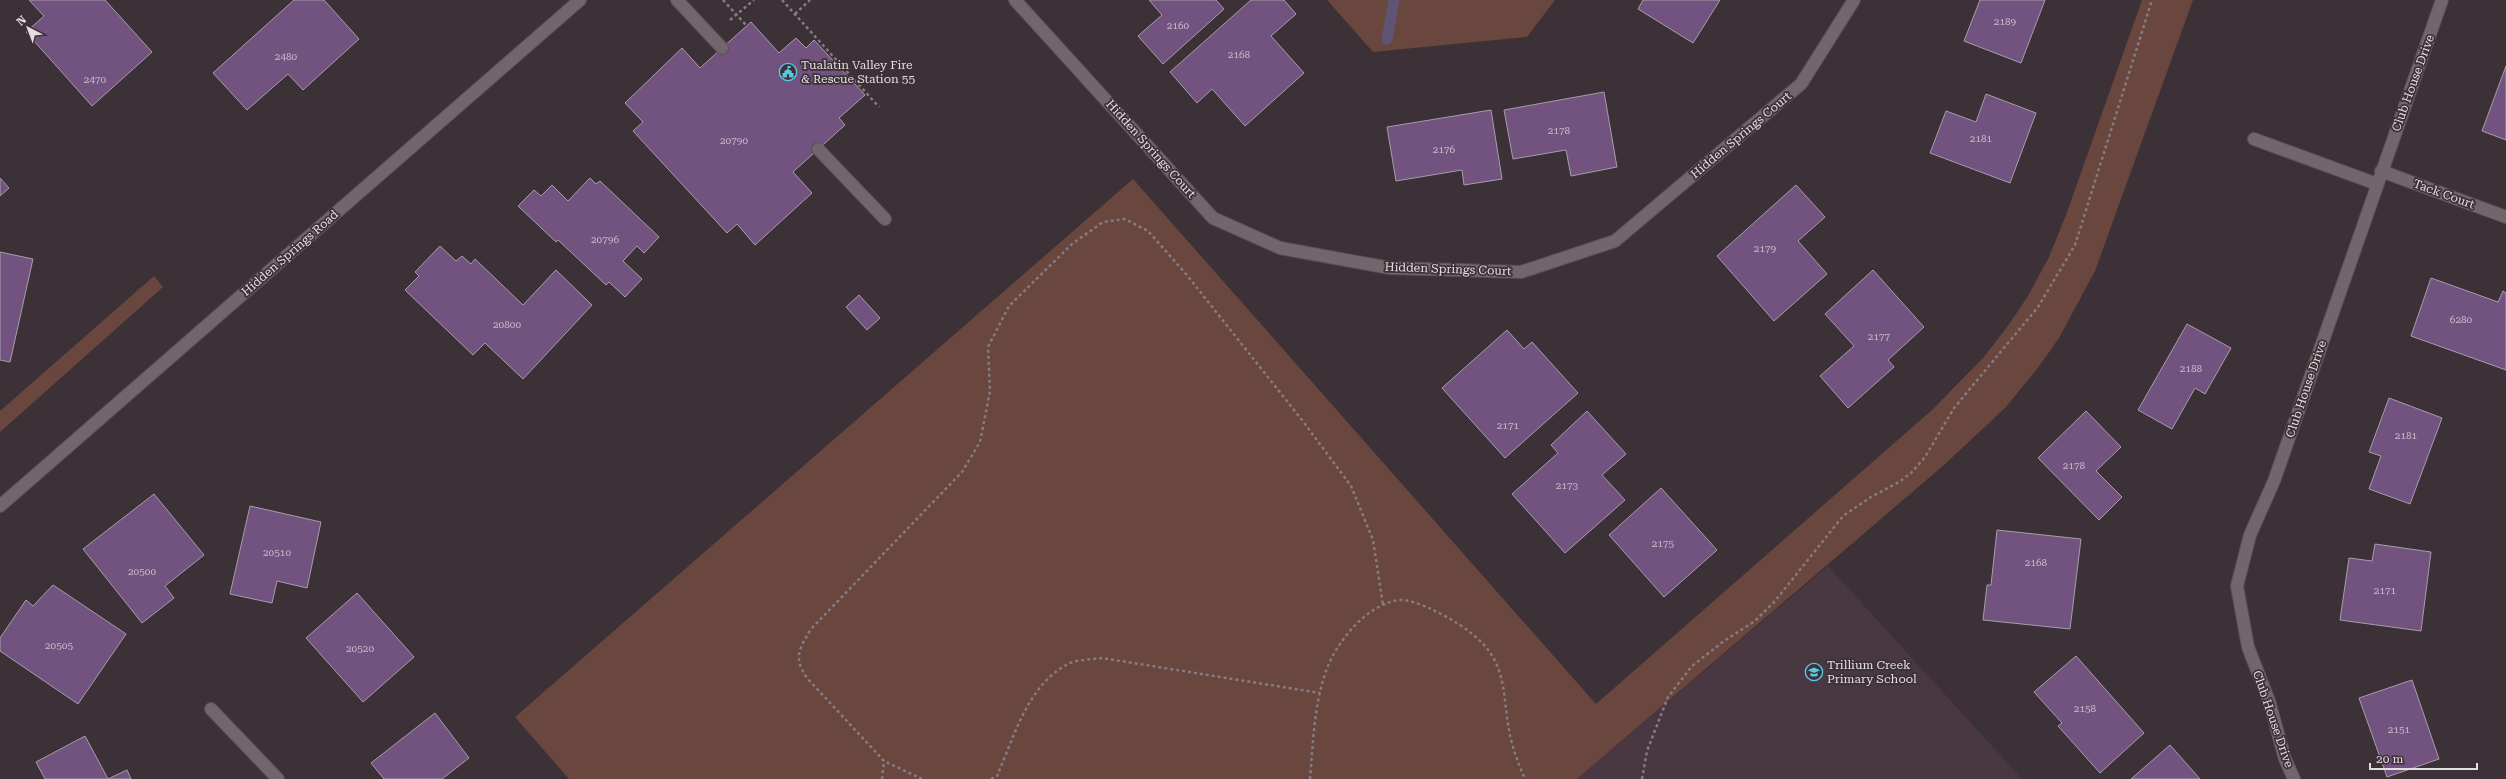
<svg xmlns="http://www.w3.org/2000/svg" width="2506" height="779" font-family="'Roboto Serif',serif">
<rect width="100%" height="100%" fill="#3c3137"/>
<path fill="#493842" d="M1828,566L2022,779H1577Z"/>
<path fill="#69463e" d="M1327,0H1555L1527,37L1373,52Z
M2142,0H2193L2095,271L2059,338L2040,365L2006,407L1944,465L1577,779H569L515,717L1133,179L1596,704L1932,410L1984,357L2007,327L2028,296L2049,257L2066,215Z
M154,276L163,287L0,432V411Z"/>
<g fill="none" stroke-linecap="round" stroke-linejoin="round">
<path stroke="#5f5474" stroke-width="11" d="M1387,39L1394,0"/>
</g>
<path fill="#72527e" stroke="#a79eaa" d="M29,0H105L152,52L92,106L26,32L44,16Z
M294,0H324L359,39L303,90L288,74L247,110L213,73Z
M1149,0H1216L1224,9L1163,64L1138,36L1162,15Z
M1251,0H1284L1296,14L1271,36L1304,73L1245,126L1212,89L1197,103L1170,72Z
M1643,0H1720L1693,43L1638,9Z
M1980,0H2045L2021,63L1964,41Z
M751,22L779,53L796,38L806,48L814,40L865,95L839,118L845,125L793,172L812,193L755,245L737,224L727,233L633,131L643,122L625,103L682,48L700,68Z
M2506,66V140L2482,131Z
M1604,92L1617,167L1571,176L1566,150L1513,159L1504,110Z
M1986,94L2036,113L2010,183L1930,153L1946,111L1976,122Z
M1491,110L1502,179L1464,185L1462,170L1396,181L1387,127Z
M0,178L9,188L0,196Z
M590,178L596,184L600,181L659,237L644,253L637,246L623,261L642,279L625,297L609,282L606,285L558,240L556,242L518,206L534,190L541,196L552,185L568,201Z
M1796,185L1825,217L1798,241L1827,274L1774,321L1717,256Z
M440,246L456,261L462,256L471,264L475,259L523,305L556,270L592,305L523,379L485,343L473,355L405,290L419,276L415,272Z
M0,252L33,259L10,362L0,360Z
M1873,270L1924,327L1888,360L1894,367L1848,408L1820,376L1854,346L1825,314Z
M2431,278L2498,302L2503,291L2506,293V370L2411,336Z
M859,295L880,318L867,330L846,307Z
M2187,324L2231,348L2205,394L2195,388L2172,429L2138,410Z
M1507,330L1524,349L1532,342L1578,393L1505,458L1442,388Z
M2389,398L2442,418L2410,504L2369,489L2381,456L2369,452Z
M1587,411L1626,454L1602,475L1625,500L1565,553L1512,494L1558,453L1551,445Z
M2086,411L2121,447L2096,471L2122,497L2099,520L2038,458Z
M1661,488L1717,550L1664,597L1609,535Z
M154,494L204,555L165,586L174,598L142,623L83,549Z
M250,506L321,522L307,588L277,581L272,603L230,594Z
M1997,530L2081,539L2070,629L1983,620L1987,585H1991Z
M2375,544L2431,552L2421,631L2340,620L2349,558L2372,561Z
M53,585L126,634L78,704L0,651V638L26,600L33,606Z
M357,593L414,657L363,702L306,638Z
M2076,656L2144,733L2100,773L2058,726L2062,723L2034,692Z
M2412,680L2439,759L2387,777L2359,698Z
M435,713L469,758L442,779H384L371,763Z
M85,736L108,779H45L36,762Z
M2170,745L2200,779H2131Z
M127,770L131,779H108Z"/>
<g fill="none" stroke-linecap="round" stroke-linejoin="round">
<defs>
<path id="service" d="M677,0L722,48
M2254,139L2377,184
M818,149L885,219"/>
<path id="minor" d="M1015,0L1213,218L1280,248L1390,268L1521,272L1615,241L1801,84L1854,0
M2381,171L2506,217
M211,709L278,779
M2294,779L2285,759L2269,701L2248,647L2237,586L2250,535L2274,481L2442,0"/>
<path id="secondary" d="M0,506L580,0"/>
</defs>
<use href="#service" stroke="#595055" stroke-width="14"/>
<use href="#minor" stroke="#595055" stroke-width="14"/>
<use href="#secondary" stroke="#595055" stroke-width="14"/>
<path stroke="#857c81" stroke-width="2.5" stroke-dasharray="3 3" stroke-linecap="butt" d="M723,0L746,25
M782,0L879,107
M795,14L810,0
M730,20L754,0
M882,779L884,761
M922,779L884,761L807,678C793,658 799,649 811,629L962,472L980,442L990,391L988,347L1009,306L1072,244L1103,222L1125,219L1148,231L1186,274L1302,420L1351,486L1373,540L1383,605
M991,779L997,776C1014,737 1027,687 1066,665C1075,659 1091,660 1102,658L1320,693
M1310,779C1313,743 1314,705 1326,671C1337,641 1366,605 1399,600C1408,599 1422,605 1431,609C1452,619 1478,634 1491,654C1506,676 1504,705 1509,730C1512,747 1518,763 1525,779
M1642,779L1647,751L1668,697L1692,666L1724,641L1755,621L1775,601L1843,516L1871,497L1899,482L1911,473L1925,457L1954,408L2038,307L2075,245L2152,0"/>
<use href="#service" stroke="#72656c" stroke-width="12"/>
<use href="#minor" stroke="#72656c" stroke-width="12"/>
<use href="#secondary" stroke="#72656c" stroke-width="12"/>
</g>
<defs>
<symbol id="civic-ring" viewBox="-11 -11 22 22"><circle r="9.5" fill="#3c3137" stroke="#57c9e2" stroke-width="1.5"/><path d="M-.6-6.5H3V-4.5H.6V-3L4-1V1h2V6H-6V1h2V-1L-.6-3ZM-1.2 2.5V6h2.4V2.5Z" fill="#57c9e2"/></symbol>
<symbol id="school-ring" viewBox="-11 -11 22 22"><circle r="9.5" fill="#3c3137" stroke="#57c9e2" stroke-width="1.5"/><path d="M0-5L7-2L0 1L-7-2ZM-4 1L0 2.5L4 1V4Q0 6-4 4Z" fill="#57c9e2"/></symbol>
</defs>
<g fill-rule="evenodd">
<use href="#civic-ring" x="778" y="62" width="20" height="20"/>
<use href="#school-ring" x="1804" y="662" width="20" height="20"/>
</g>
<g text-anchor="middle" dominant-baseline="central" stroke-width="3.5" stroke-linejoin="round" paint-order="stroke">
<g font-size="10" fill="#c8bac8">
<text x="2005" y="21">2189</text>
<text x="1178" y="25">2160</text>
<text x="1239" y="54">2168</text>
<text x="286" y="56">2480</text>
<text x="95" y="79">2470</text>
<text x="1559" y="130">2178</text>
<text x="1981" y="138">2181</text>
<text x="734" y="140">20790</text>
<text x="1444" y="149">2176</text>
<text x="605" y="239">20796</text>
<text x="1765" y="248">2179</text>
<text x="2461" y="319">6280</text>
<text x="507" y="324">20800</text>
<text x="1879" y="336">2177</text>
<text x="2191" y="368">2188</text>
<text x="1508" y="425">2171</text>
<text x="2406" y="435">2181</text>
<text x="2074" y="465">2178</text>
<text x="1567" y="485">2173</text>
<text x="1663" y="543">2175</text>
<text x="277" y="552">20510</text>
<text x="2036" y="562">2168</text>
<text x="142" y="571">20500</text>
<text x="2385" y="590">2171</text>
<text x="59" y="645">20505</text>
<text x="360" y="648">20520</text>
<text x="2085" y="708">2158</text>
<text x="2399" y="729">2151</text>
</g>
<g font-size="12" fill="#e5dde1" stroke="#3c3137" text-anchor="start">
<text x="801" y="65">Tualatin Valley Fire<tspan x="801" dy="14">&amp; Rescue Station 55</tspan></text>
<text x="1827" y="665">Trillium Creek<tspan x="1827" dy="14">Primary School</tspan></text>
</g>
<g font-size="12" fill="#e5dde1" stroke="#3c3137">
<text transform="translate(2413 83) rotate(-70)">Club House Drive</text>
<text transform="translate(1741 135) rotate(-40)">Hidden Springs Court</text>
<text transform="translate(1151 149) rotate(48)">Hidden Springs Court</text>
<text transform="translate(2444 194) rotate(20)">Tack Court</text>
<text transform="translate(290 253) rotate(-41)">Hidden Springs Road</text>
<text transform="translate(1448 269) rotate(2)">Hidden Springs Court</text>
<text transform="translate(2306 389) rotate(-71)">Club House Drive</text>
<text transform="translate(2273 719) rotate(71)">Club House Drive</text>
</g>
</g>
<g transform="translate(28 28) rotate(318)" stroke="#3c3137" stroke-width="3" paint-order="stroke">
<path d="M0-3L7 15L0 10L-7 15Z" fill="#e5dde1"/>
<text y="-6" font-size="11" font-weight="bold" text-anchor="middle" fill="#e5dde1">N</text>
</g>
<path d="M2370 763v6h107v-6" fill="none" stroke="#e5dde1" stroke-width="2"/>
<text x="2376" y="763" font-size="12" fill="#e5dde1" stroke="#3c3137" stroke-width="3" paint-order="stroke">20 m</text>
</svg>
